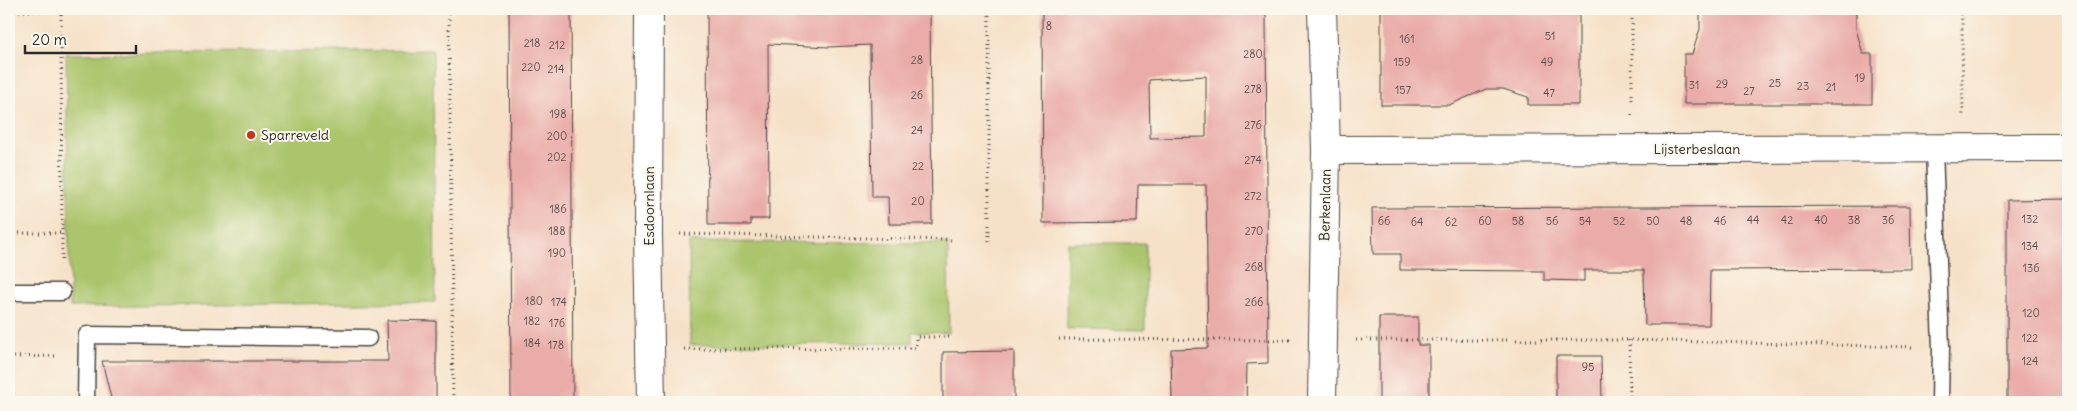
<svg xmlns="http://www.w3.org/2000/svg" width="2077" height="411" font-family="Delius,sans-serif">
<rect width="100%" height="100%" fill="#fbf7ec"/>
<filter id="ink" filterUnits="userSpaceOnUse"><feTurbulence type="fractalNoise" baseFrequency=".02" numOctaves="2"/><feDisplacementMap in="SourceGraphic" scale="10" xChannelSelector="R" yChannelSelector="G"/><feConvolveMatrix kernelMatrix="1 2 1 2 8 2 1 2 1" color-interpolation-filters="sRGB"/></filter>
<filter id="wash" filterUnits="userSpaceOnUse"><feTurbulence type="fractalNoise" baseFrequency=".0096" numOctaves="4" result="noise"/><feDisplacementMap in="SourceGraphic" scale="20" xChannelSelector="R" yChannelSelector="G"/><feGaussianBlur stdDeviation="1.12" result="paint"/><feColorMatrix in="noise" values="0 0 0 0 0 0 0 0 0 0 0 0 0 0 0 0 0 1.4 0 .05"/><feComposite in="paint" operator="in"/></filter>
<g filter="url(#wash)">
<rect width="100%" height="100%" fill="#f6e1c8"/>
<path fill="#aac56c" stroke="#6a784c" d="M433,50L435,302L70,307L66,54Z
M689,242L948,243L949,333L912,332V343L690,345Z
M1067,243H1145V330L1067,329Z"/>
<g id="blocks">
<path fill="#eaaca9" fill-rule="evenodd" d="M509,9H571L573,402H511Z
M707,9H930L932,224H889L888,197H872L870,45L829,47L768,44L769,219H751V225H708Z
M1042,9H1266L1268,363L1247,364L1246,402H1172L1171,349L1208,348L1206,185H1138L1137,222L1043,223ZM1206,76V137L1150,138L1149,80Z
M1381,9H1579V105H1528V97L1503,89H1486L1449,105H1381Z
M1769,10L1856,11V29L1863,54H1872V104H1684V54H1692L1700,29V12Z
M2068,199V402H2007V200Z
M1910,206L1911,269L1710,270L1709,325H1645L1644,270H1584V281L1544,280V271L1400,270V254H1373L1372,208Z
M1379,317H1418V345H1429V402H1379Z
M387,320L436,321V402H112L102,361H388Z
M1014,351V402H943V352Z
M1556,356H1601L1602,402H1556Z"/>
</g>
</g>
<g filter="url(#ink)">
<use href="#blocks" fill-opacity="0" stroke="#494643" stroke-width="1"/>
<g fill="none" stroke-linecap="round" stroke-linejoin="round">
<defs>
<path id="service" d="M1934,148L1941,348L1940,402
M9,292H62
M86,402L87,335L368,338"/>
<path id="minor" d="M649,9L648,233L651,402
M1322,9L1326,150L1322,402
M1326,150L2068,148"/>
</defs>
<use href="#service" stroke="#494643" stroke-width="19"/>
<use href="#minor" stroke="#494643" stroke-width="30"/>
<path stroke="#494643" stroke-width="3" stroke-dasharray="1 4" stroke-linecap="butt" d="M61,9L62,264
M449,9L453,402
M1632,9V116
M1959,9L1962,20L1963,115
M9,11H61
M9,233H62
M680,234L954,240
M989,241V9
M1059,339L1290,340
M1356,340H1629L1913,347
M1629,340L1630,402
M684,349L916,348V337H952
M9,357L59,356"/>
<use href="#service" stroke="#fff" stroke-width="16"/>
<use href="#minor" stroke="#fff" stroke-width="28"/>
</g>
</g>
<circle fill="#c8321e" stroke="#fbf7ec" stroke-width="2" cx="251" cy="135" r="5"/>
<g text-anchor="middle" dominant-baseline="central" stroke-width="4" stroke-linejoin="round" paint-order="stroke">
<g font-size="11" fill="#5b4b4a">
<text x="1049" y="26">8</text>
<text x="1550" y="36">51</text>
<text x="1407" y="39">161</text>
<text x="532" y="43">218</text>
<text x="557" y="45">212</text>
<text x="1253" y="54">280</text>
<text x="917" y="60">28</text>
<text x="1402" y="62">159</text>
<text x="1547" y="62">49</text>
<text x="531" y="67">220</text>
<text x="556" y="69">214</text>
<text x="1860" y="78">19</text>
<text x="1775" y="83">25</text>
<text x="1722" y="84">29</text>
<text x="1694" y="85">31</text>
<text x="1803" y="86">23</text>
<text x="1831" y="87">21</text>
<text x="1253" y="89">278</text>
<text x="1403" y="90">157</text>
<text x="1749" y="91">27</text>
<text x="1549" y="93">47</text>
<text x="917" y="95">26</text>
<text x="558" y="114">198</text>
<text x="1253" y="125">276</text>
<text x="917" y="130">24</text>
<text x="557" y="136">200</text>
<text x="557" y="157">202</text>
<text x="1253" y="160">274</text>
<text x="918" y="166">22</text>
<text x="1253" y="196">272</text>
<text x="918" y="201">20</text>
<text x="558" y="209">186</text>
<text x="2030" y="219">132</text>
<text x="1753" y="220">44</text>
<text x="1787" y="220">42</text>
<text x="1821" y="220">40</text>
<text x="1854" y="220">38</text>
<text x="1888" y="220">36</text>
<text x="1384" y="221">66</text>
<text x="1485" y="221">60</text>
<text x="1518" y="221">58</text>
<text x="1552" y="221">56</text>
<text x="1585" y="221">54</text>
<text x="1619" y="221">52</text>
<text x="1653" y="221">50</text>
<text x="1686" y="221">48</text>
<text x="1720" y="221">46</text>
<text x="1417" y="222">64</text>
<text x="1451" y="222">62</text>
<text x="557" y="231">188</text>
<text x="1254" y="231">270</text>
<text x="2030" y="246">134</text>
<text x="557" y="253">190</text>
<text x="1254" y="267">268</text>
<text x="2031" y="268">136</text>
<text x="534" y="301">180</text>
<text x="559" y="302">174</text>
<text x="1254" y="302">266</text>
<text x="2031" y="313">120</text>
<text x="532" y="321">182</text>
<text x="557" y="323">176</text>
<text x="2030" y="338">122</text>
<text x="532" y="343">184</text>
<text x="556" y="345">178</text>
<text x="2030" y="361">124</text>
<text x="1588" y="367">95</text>
</g>
<g font-size="14" fill="#2b2b2b" stroke="#fbf7ec" text-anchor="start">
<text x="261" y="135">Sparreveld</text>
</g>
<g font-size="14" fill="#2b2b2b" stroke="#fbf7ec">
<text x="1697" y="149">Lijsterbeslaan</text>
<text transform="translate(1325 205) rotate(-89)">Berkenlaan</text>
<text transform="translate(649 206) rotate(-90)">Esdoornlaan</text>
</g>
</g>
<rect width="2077" height="411" fill="none" stroke="#fbf7ec" stroke-width="30"/>
<path d="M25 45v8h111v-8" fill="none" stroke="#2b2b2b" stroke-width="2.5"/>
<text x="32" y="45" font-size="15" fill="#2b2b2b" stroke="#fbf7ec" stroke-width="4" paint-order="stroke">20 m</text>
</svg>
